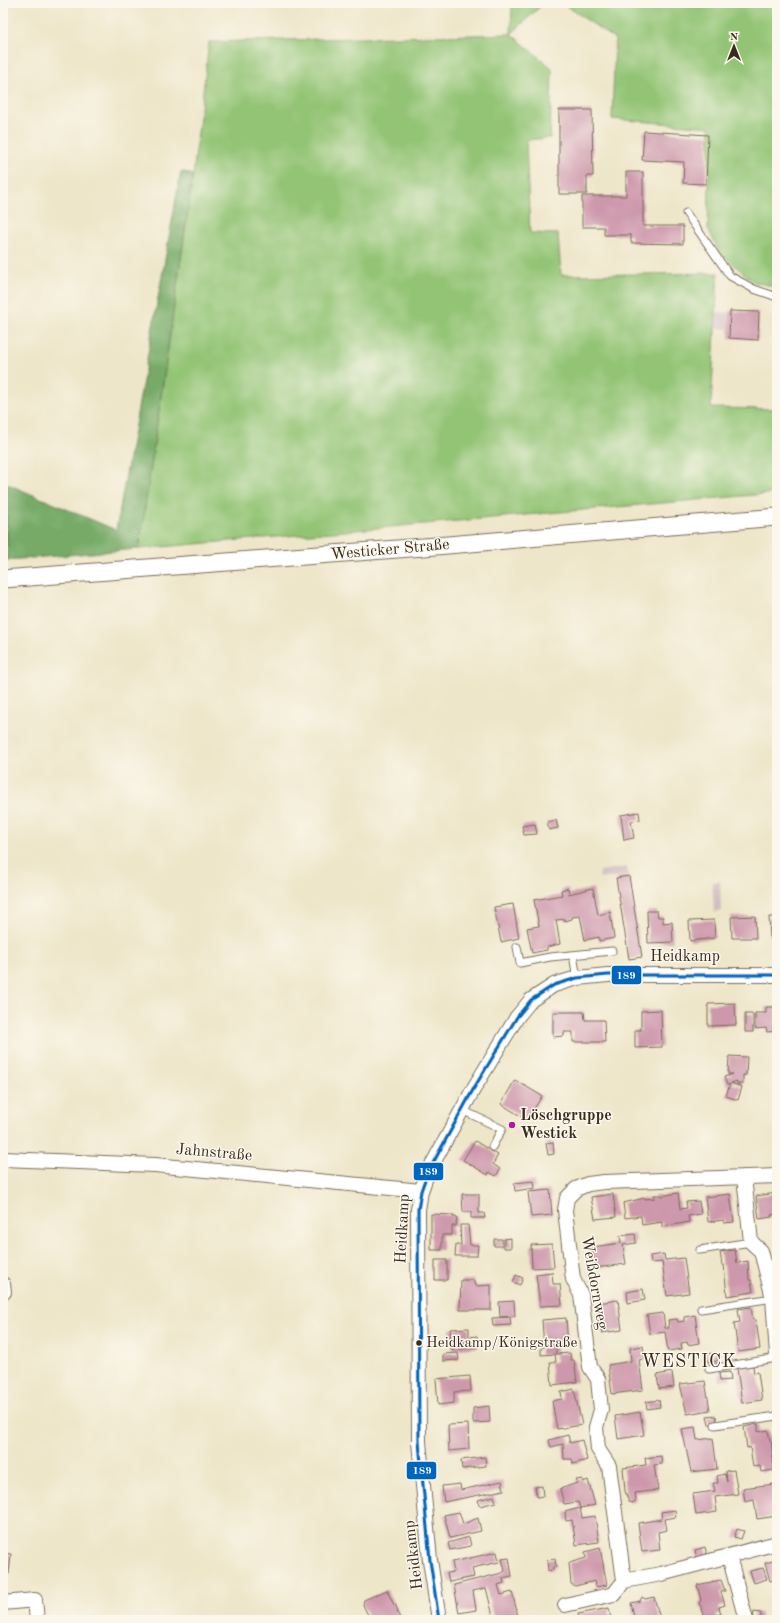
<svg xmlns="http://www.w3.org/2000/svg" width="780" height="1623" font-family="'Old Standard TT',serif">
<rect width="100%" height="100%" fill="#fbf7ec"/>
<filter id="ink" filterUnits="userSpaceOnUse"><feTurbulence type="fractalNoise" baseFrequency=".025" numOctaves="2"/><feDisplacementMap in="SourceGraphic" scale="8" xChannelSelector="R" yChannelSelector="G"/><feConvolveMatrix kernelMatrix="1 2 1 2 8 2 1 2 1" color-interpolation-filters="sRGB"/></filter>
<filter id="wash" filterUnits="userSpaceOnUse"><feTurbulence type="fractalNoise" baseFrequency=".012" numOctaves="4" result="noise"/><feDisplacementMap in="SourceGraphic" scale="16" xChannelSelector="R" yChannelSelector="G"/><feGaussianBlur stdDeviation="0.9" result="paint"/><feColorMatrix in="noise" values="0 0 0 0 0 0 0 0 0 0 0 0 0 0 0 0 0 1.4 0 .05"/><feComposite in="paint" operator="in"/></filter>
<g filter="url(#wash)">
<rect width="100%" height="100%" fill="#eee6c9"/>
<path fill="#d2bec2" d="M716,312L730,313L729,329L715,328Z
M627,867L628,875L600,879L599,871Z
M720,881L721,911L714,912L712,882Z"/>
<path fill="#93c474" stroke="#677749" d="M512,3H544L511,34L552,68L550,138L526,140L530,233L558,234L561,275L718,273L711,408L777,409V493L139,549L193,175L209,42L511,34Z
M562,3H777V287L754,282L720,253L708,229L710,127L612,119L615,39Z
M3,482L5,483L8,560H3Z"/>
<path fill="#76aa66" stroke="#586a42" d="M181,171L193,175L139,549L8,560L5,483L116,530Z"/>
<g id="blocks">
<path fill="#cd98ac" d="M559,110H592L593,176H587V194H559Z
M644,131L708,135L706,184L683,183L684,162L642,160Z
M626,172H643V226H683V244L631,243V235H604V227H582V196H626Z
M730,311L759,312L758,340L729,338Z
M639,812L640,820L631,821L634,838L624,840L621,815Z
M556,820L558,828L549,830L547,822Z
M535,824L537,834L524,835L522,826Z
M629,876L642,957L629,959L616,878Z
M568,888L569,894L593,888L598,915L610,912L614,938L599,941V937L585,940L580,916L572,917V919L565,921V919L556,920L560,944L547,947V950L532,953L527,928L539,926L534,900L562,895L561,890Z
M513,904L519,938L501,942L494,907Z
M647,911H657L658,917H663V923L672,922L673,942L648,943Z
M755,916L756,938H732L731,917Z
M769,917H777V937H770Z
M714,920L715,938L690,941L689,921Z
M735,1003L736,1025L708,1026V1004Z
M766,1007H777V1031L767,1032L766,1028L755,1029V1013H766Z
M661,1010L662,1047L635,1048V1030H641V1011Z
M553,1012H584L585,1020H604L605,1042H573V1032H564V1036L553,1037Z
M745,1014H753V1032H745Z
M729,1056L747,1057L746,1075H743V1084H737V1081L731,1083L742,1087L738,1100L726,1096L730,1084L727,1085L724,1077L733,1074H728Z
M515,1080L542,1096L527,1120L501,1104Z
M475,1141L498,1155L493,1164L500,1169L496,1176L489,1172L488,1175L463,1160Z
M553,1142L554,1154L548,1155L546,1143Z
M534,1181L535,1188L515,1191L514,1183Z
M550,1190L552,1215L531,1217L528,1192Z
M678,1193L680,1209L687,1208L686,1202L699,1201L701,1214L688,1216L689,1222L662,1227V1222L642,1225L641,1216L625,1218L623,1203L645,1198V1199L655,1198L654,1195H661V1196Z
M777,1193V1214L771,1215L772,1217L759,1219L756,1196Z
M462,1194H479V1213H484L485,1218H471V1212H463Z
M613,1194L616,1217L595,1219L591,1197Z
M730,1194L734,1222L724,1223V1220L708,1222L705,1197Z
M431,1214L453,1215V1217H457L456,1226H452V1235H442V1250H431Z
M460,1225H468L470,1245H478L477,1256H455L456,1245H461Z
M635,1234L636,1243L623,1245L626,1264L595,1268L592,1247L621,1243L620,1236Z
M511,1238V1248H504V1239Z
M494,1239H502V1246H494Z
M552,1244L554,1267L532,1268L531,1245Z
M735,1250L737,1263L748,1261L749,1280H751L753,1292L727,1296L724,1265H722L720,1252Z
M664,1254L665,1260L684,1258L689,1293L667,1296L662,1262L651,1263L650,1256Z
M435,1260H447V1280H435Z
M552,1272L553,1284H560L562,1305L540,1306L536,1274Z
M516,1275L523,1278L520,1285L513,1282Z
M461,1280H474V1284H476V1286L491,1285V1310H460Z
M643,1289L645,1300L628,1303L627,1292Z
M618,1300L622,1330L602,1333L598,1303Z
M514,1301L515,1316L500,1317L499,1302Z
M751,1307L753,1320H756L760,1349L738,1352L734,1323L740,1322L738,1309Z
M663,1313L665,1328H669L668,1320L677,1319L678,1322L684,1321V1317L695,1315L699,1343L688,1345L687,1342L681,1343L682,1349L668,1351L665,1332L650,1334L647,1315Z
M510,1317L511,1325L493,1326L492,1318Z
M566,1318L568,1346L556,1347V1354L570,1353L571,1360H574L577,1382L552,1385L550,1362H556L555,1354L541,1355V1348L544,1347L542,1320Z
M469,1328V1337L477,1336L478,1347L452,1350L450,1329Z
M643,1346L645,1359L639,1360L643,1390L612,1394L608,1365L631,1361L630,1348Z
M458,1353L459,1360L443,1361V1354Z
M717,1353L718,1361L708,1362L707,1354Z
M753,1366L754,1373L758,1372L762,1400L742,1403L737,1368Z
M672,1372L674,1387L659,1389L657,1375Z
M730,1372L731,1380L720,1381L719,1373Z
M470,1376L471,1391L454,1392V1403L438,1405L436,1379Z
M705,1381L710,1410L687,1414L680,1384Z
M574,1389L582,1425L557,1429L552,1401L562,1399L561,1392Z
M659,1400L660,1407L647,1409L646,1402Z
M489,1406L490,1422L473,1423V1408Z
M640,1412L644,1435L618,1439L615,1416Z
M716,1416L717,1423L709,1425L707,1417Z
M468,1424L469,1449L449,1451L448,1425Z
M758,1424V1432L768,1430L770,1441L771,1440L774,1470L761,1472L760,1466L753,1467L750,1447L747,1448L744,1427Z
M695,1427L697,1440L713,1438L717,1469L691,1472L682,1429Z
M568,1435L570,1443L582,1440L587,1460L573,1464L572,1459H564L563,1444L551,1447L549,1440Z
M661,1456L662,1464L654,1465L658,1490L635,1493L636,1500L633,1503L629,1502L625,1491L623,1468L646,1465L645,1458Z
M485,1457L486,1466L462,1469L461,1460Z
M734,1470L738,1494L715,1497L717,1512L696,1515L693,1494L715,1491L713,1483H718L717,1476L725,1474L727,1482L726,1471Z
M582,1479L583,1482L588,1480L595,1505L580,1508L582,1518L595,1516L599,1542L576,1545L572,1520L566,1521L565,1512L580,1508L578,1502L564,1504L560,1489L577,1483L576,1480Z
M502,1481L504,1490L444,1502L442,1486L460,1484L461,1490Z
M774,1484L777,1516L757,1519L754,1500L745,1502L743,1488Z
M542,1486L543,1496L537,1497L535,1487Z
M494,1496L496,1502L480,1506L478,1500Z
M675,1510L676,1517L665,1519L667,1530L658,1532L660,1550L642,1552L638,1523L662,1519L661,1512Z
M459,1512L463,1524L478,1518L481,1531L450,1538L444,1515Z
M737,1529L744,1531L741,1539L734,1537Z
M469,1537L471,1546L450,1550L448,1543Z
M705,1547L707,1555L697,1558L695,1550Z
M600,1548L607,1585L596,1587L595,1581L575,1586L571,1584L569,1563L586,1558L585,1552Z
M497,1552L499,1562L472,1568L474,1577L449,1582L447,1573L454,1572L452,1562Z
M3,1553L11,1554L9,1574L3,1573Z
M509,1558L512,1576L503,1578L504,1583L498,1585L501,1595L512,1592L519,1620H494L486,1588L473,1591L476,1610L459,1613L454,1585L502,1573L505,1571L502,1559Z
M555,1559L556,1567H553V1570L548,1571L547,1560Z
M777,1560V1579L770,1581L765,1563Z
M763,1568L767,1579L754,1583L750,1571Z
M721,1580L725,1591L721,1592L725,1605L719,1607L721,1614L716,1615L717,1620H701L706,1618L699,1603L701,1600L697,1585Z
M387,1590L394,1605L395,1604L398,1611L397,1612L401,1620H366L364,1616L368,1615L363,1605L364,1600Z
M642,1597L645,1599L654,1597L660,1618L635,1620L631,1603L640,1601Z
M609,1608L611,1620H579L578,1614Z
M754,1612L761,1613V1620H753Z"/>
</g>
</g>
<g filter="url(#ink)">
<use href="#blocks" fill-opacity="0" stroke="#7a6c5a" stroke-width="1"/>
<g fill="none" stroke-linecap="round" stroke-linejoin="round">
<defs>
<path id="service" d="M686,213L730,276L754,289L777,297
M517,947L520,963L550,957L612,951
M573,955L577,978
M462,1110L502,1129L492,1147
M700,1250L751,1242
M701,1309L773,1298
M709,1369L777,1358
M715,1425L777,1416"/>
<path id="minor" d="M3,1159L155,1165L421,1191
M777,1176L604,1182L588,1184L576,1189L567,1198L565,1210L573,1279L581,1295L590,1367L598,1379L601,1410L596,1427L598,1449L609,1466L624,1581L661,1574L777,1543
M744,1177L751,1242L761,1251L773,1298L777,1355
M3,1284L4,1292
M729,1556L746,1620
M3,1603L35,1600L37,1620
M565,1605L614,1594L624,1581
M439,1620L430,1560L419,1442L418,1210L421,1191L427,1174L474,1088L517,1017L531,1000L554,985L577,978L608,975H777"/>
<path id="tertiary" d="M3,579L424,547L777,517"/>
</defs>
<use href="#service" stroke="#7a6c5a" stroke-width="9"/>
<use href="#minor" stroke="#7a6c5a" stroke-width="16"/>
<use href="#tertiary" stroke="#7a6c5a" stroke-width="19"/>
<use href="#service" stroke="#fff" stroke-width="7"/>
<use href="#minor" stroke="#fff" stroke-width="14"/>
<use href="#tertiary" stroke="#fff" stroke-width="17"/>
<defs>
<path id="bus-1" d="M439,1620L430,1560L419,1442L418,1210L421,1191L427,1174L474,1088L517,1017L531,1000L554,985L577,978L608,975H777"/>
</defs>
<use href="#bus-1" stroke="#fbf7ec" stroke-width="6"/>
<use href="#bus-1" stroke="#0065bd" stroke-width="3"/>
</g>
</g>
<circle fill="#b5179e" stroke="#fbf7ec" stroke-width="1.5" cx="512" cy="1125" r="4"/>
<circle fill="#3b2a1e" stroke="#fbf7ec" stroke-width="1.5" cx="419" cy="1343" r="3.5"/>
<g text-anchor="middle" dominant-baseline="central" stroke-width="3" stroke-linejoin="round" paint-order="stroke">
<g font-size="15" fill="#3b2a1e" stroke="#fbf7ec" text-anchor="start">
<text x="426" y="1343">Heidkamp/Königstraße</text>
</g>
<g font-size="16" fill="#3b2a1e" stroke="#fbf7ec">
<text transform="translate(390 550) rotate(-5)">Westicker Straße</text>
<text x="685" y="957">Heidkamp</text>
<text transform="translate(214 1153) rotate(5)">Jahnstraße</text>
<text transform="translate(403 1229) rotate(-87)">Heidkamp</text>
<text transform="translate(594 1283) rotate(80)">Weißdornweg</text>
<text transform="translate(414 1555) rotate(-97)">Heidkamp</text>
</g>
<g font-size="16" font-weight="bold" fill="#3b2a1e" stroke="#fbf7ec" text-anchor="start">
<text x="520" y="1116">Löschgruppe<tspan x="520" dy="18">Westick</tspan></text>
</g>
<g font-size="18" letter-spacing="1" fill="#3b2a1e" stroke="#fbf7ec">
<text x="689" y="1362">WESTICK</text>
</g>
</g>
<g stroke="#fbf7ec" stroke-width="1.5">
<rect x="611" y="965" width="31" height="20" rx="4" fill="#0065bd"/>
<rect x="413" y="1162" width="31" height="19" rx="4" fill="#0065bd"/>
<rect x="406" y="1461" width="31" height="19" rx="4" fill="#0065bd"/>
</g>
<g font-size="11" text-anchor="middle" font-weight="bold" fill="#fff">
<text x="626" y="979">189</text>
<text x="428" y="1175">189</text>
<text x="422" y="1474">189</text>
</g>
<rect width="780" height="1623" fill="none" stroke="#fbf7ec" stroke-width="16"/>
<g transform="translate(734 46)" stroke="#fbf7ec" stroke-width="3" paint-order="stroke">
<path d="M0-3L7 15L0 10L-7 15Z" fill="#3b2a1e"/>
<text y="-6" font-size="11" font-weight="bold" text-anchor="middle" fill="#3b2a1e">N</text>
</g>
</svg>
